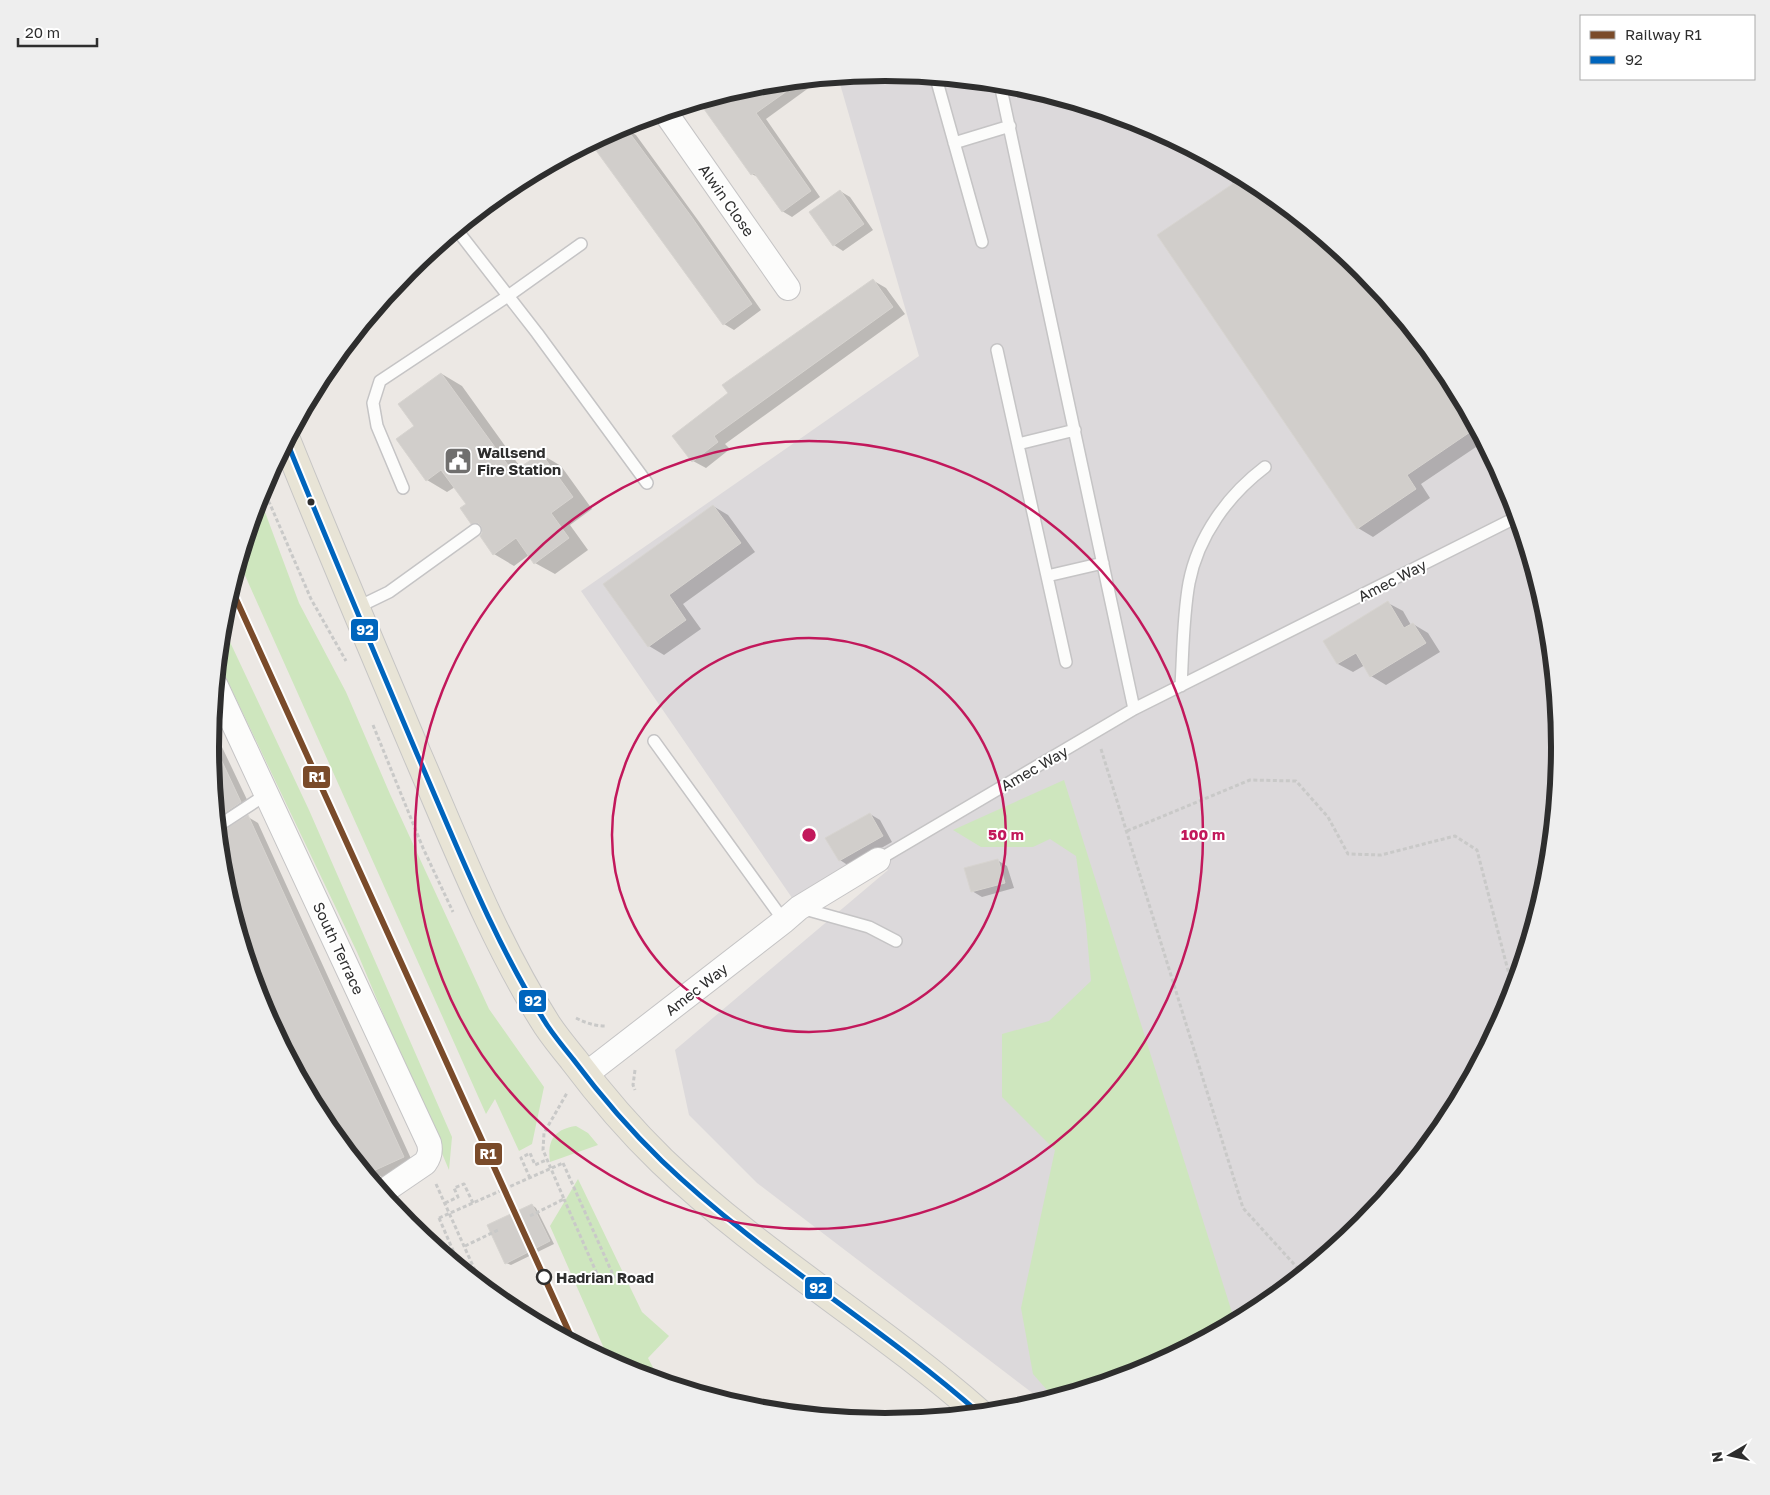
<svg xmlns="http://www.w3.org/2000/svg" width="1770" height="1495" font-family="'Golos Text',sans-serif">
<rect width="100%" height="100%" fill="#ece8e4"/>
<path fill="#dcd9db" d="M885,73L1017,86L1144,124L1260,186L1362,270L1446,373L1509,489L1547,616L1560,748L1547,879L1509,1006L1446,1123L1362,1225L1260,1309L1143,1371L1043,1401L757,1183L689,1115L675,1050L888,870L879,860L799,908L581,591L919,356L838,77Z"/>
<path fill="#cee6be" d="M259,496L299,603L346,692L390,794L489,1009L544,1087L532,1144L519,1151L495,1099L486,1114L239,562Z
M222,625L309,810L452,1137L449,1170L357,952L218,661Z
M1064,780L1235,1322L1143,1371L1054,1398L1033,1374L1021,1308L1055,1150L1002,1097V1034L1049,1021L1091,981L1086,925L1076,856L1050,839L1033,847H981L953,830Z
M576,1126L588,1133L598,1145L550,1162C547,1141 554,1129 576,1126Z
M578,1179L642,1312L669,1336L648,1358L660,1381L626,1371L610,1362L550,1226Z"/>
<path fill="#0003" d="M821,79L766,119L820,197L792,217L782,211L759,178L752,174L706,100L754,85Z
M626,129L636,135L700,223L761,310L734,330L724,324Z
M1221,165L1260,186L1362,270L1446,373L1492,459L1479,451L1476,447L1421,484L1430,498L1373,537L1358,528L1234,185Z
M840,191L850,197L873,230L843,251L834,245Z
M874,281L886,288L905,314L725,444L730,449L706,468L693,461L674,436Z
M442,374L462,386L521,468L541,454L561,466L592,509L570,525L588,550L555,574L535,563L529,555L514,566L494,554L481,536L484,530L472,523L468,504L455,487L447,492L427,480L397,440L415,427Z
M713,506L728,515L755,552L683,604L701,629L664,655L649,646L605,585Z
M1388,603L1403,611L1411,625L1413,624L1428,633L1440,652L1386,685L1371,676L1365,665L1353,672L1338,664L1325,641Z
M212,726L251,808L217,823L210,747Z
M870,814L880,820L892,842L849,866L840,860Z
M248,817L258,823L413,1163L382,1177L372,1171L371,1167L363,1171L331,1131L237,924L223,879L221,860L229,856Z
M997,860L1007,866L1014,888L982,897L972,891Z
M532,1205L536,1208L554,1244L511,1265L506,1263Z"/>
<path fill="#d1cecb" stroke="#d7d4d0" d="M801,81L756,113L811,191L782,212L754,173L751,175L704,109L725,94L754,85Z
M626,128L691,216L752,304L723,325L595,149Z
M1243,177L1260,186L1362,270L1446,373L1476,428L1407,475L1416,489L1357,529L1157,235Z
M840,190L864,224L833,246L809,212Z
M873,279L893,307L714,436L718,442L692,462L672,436L728,393L722,385Z
M441,373L513,472L541,453L573,497L551,513L569,538L534,564L516,538L493,555L480,536L482,533L481,526L478,523L471,524L460,508L466,504L441,470L426,481L396,439L414,426L398,404Z
M713,505L741,543L669,595L686,620L648,647L603,584Z
M1388,601L1404,628L1413,623L1426,643L1370,677L1356,653L1337,664L1323,641Z
M211,740H212L241,802L217,818Z
M870,813L883,836L839,861L825,838Z
M248,815L404,1157L371,1172L366,1159L357,1163L328,1127L239,933L223,879L221,858L227,856L218,833Z
M998,859L1005,883L971,892L964,868Z
M532,1204L550,1241L505,1264L487,1225Z"/>
<g fill="none" stroke-linecap="round" stroke-linejoin="round">
<defs>
<path id="service" d="M936,78L982,242
M1000,84L1134,709
M954,143L1010,126
M457,230L537,333L647,483
M997,350L1066,662
M1018,444L1075,430
M403,488L377,426L373,403L380,381L508,296L581,244
M1047,576L1103,563
M356,608L389,592L475,530
M1181,686C1183,652 1183,616 1189,583C1198,536 1228,495 1265,467
M654,741L784,921
M218,826L267,794
M878,860L1134,709L1517,517
M801,908L869,927L896,941"/>
<path id="minor" d="M665,112L788,288
M216,686L429,1143C431,1151 430,1156 425,1163L381,1193
M585,1075L784,921L799,908L878,860"/>
<path id="primary" d="M287,442C329,546 373,650 417,754C457,846 493,940 547,1025C555,1037 564,1048 573,1059C600,1095 630,1130 662,1161C760,1255 878,1324 979,1413"/>
</defs>
<use href="#service" stroke="#c5c4c5" stroke-width="14"/>
<use href="#minor" stroke="#c5c4c5" stroke-width="26"/>
<use href="#primary" stroke="#c6c5c4" stroke-width="30"/>
<path stroke="#c9c9c8" stroke-width="3" stroke-dasharray="4 2.5" stroke-linecap="butt" d="M261,490L270,504L311,599L346,661
M373,725L423,848L453,912
M1101,749L1243,1208L1303,1274
M1127,831L1250,780L1296,781L1328,817L1348,854L1381,855L1455,836L1477,850L1513,990
M576,1018C586,1023 595,1026 606,1026
M635,1070L633,1085L635,1090
M563,1163L614,1277L601,1283L564,1199
M530,1178L521,1158L530,1153L535,1165L546,1160
M436,1184L482,1286
M445,1203L458,1197L454,1188L464,1184L473,1203
M530,1216L564,1199L543,1150L544,1133L567,1093
M439,1218L461,1269
M465,1246L498,1230"/>
<use href="#service" stroke="#fcfcfb" stroke-width="11"/>
<use href="#minor" stroke="#fcfcfb" stroke-width="24"/>
<use href="#primary" stroke="#e8e4d6" stroke-width="28"/>
<path stroke="#c9c9c8" stroke-width="3" stroke-dasharray="4 2.5" stroke-linecap="butt" d="M439,1218L563,1163"/>
<defs>
<path id="bus-1" d="M287,442C329,546 373,650 417,754C457,846 493,940 547,1025C555,1037 564,1048 573,1059C600,1095 630,1130 662,1161C760,1255 878,1324 979,1413"/>
</defs>
<use href="#bus-1" stroke="#fff" stroke-width="9"/>
<use href="#bus-1" stroke="#0065bd" stroke-width="5"/>
<defs>
<path id="rail-1" d="M231,588L574,1343"/>
</defs>
<use href="#rail-1" stroke="#fff" stroke-width="10"/>
<use href="#rail-1" stroke="#7a4b2a" stroke-width="6"/>
</g>
<g fill="none" stroke="#c2185b" stroke-width="2.5">
<circle cx="809" cy="835" r="197"/>
<circle cx="809" cy="835" r="394"/>
</g>
<defs>
<symbol id="civic-square" viewBox="-11 -11 22 22"><rect x="-9" y="-9" width="18" height="18" rx="4" fill="#706f6e" stroke="#fff"/><path d="M-.6-6.5H3V-4.5H.6V-3L4-1V1h2V6H-6V1h2V-1L-.6-3ZM-1.2 2.5V6h2.4V2.5Z" fill="#fff"/></symbol>
</defs>
<g fill-rule="evenodd">
<use href="#civic-square" x="442" y="445" width="32" height="32"/>
</g>
<circle fill="#2e2e2e" stroke="#fff" stroke-width="2" cx="311" cy="502" r="4.5"/>
<circle fill="#fff" stroke="#2e2e2e" stroke-width="2.5" cx="544" cy="1277" r="7"/>
<g text-anchor="middle" dominant-baseline="central" stroke-width="4" stroke-linejoin="round" paint-order="stroke">
<g font-size="15" fill="#2e2e2e" stroke="#fff">
<text transform="translate(727 200) rotate(55)">Alwin Close</text>
<text transform="translate(1392 580) rotate(-27)">Amec Way</text>
<text transform="translate(1034 768) rotate(-30)">Amec Way</text>
<text transform="translate(339 948) rotate(65)">South Terrace</text>
<text transform="translate(696 989) rotate(-38)">Amec Way</text>
</g>
<g font-size="15" font-weight="bold" fill="#2e2e2e" stroke="#fff" text-anchor="start">
<text x="477" y="452">Wallsend<tspan x="477" dy="17">Fire Station</tspan></text>
</g>
<g font-size="15" font-weight="bold" fill="#2e2e2e" stroke="#fff" text-anchor="start">
<text x="556" y="1277">Hadrian Road</text>
</g>
</g>
<path d="M0 0H1770V1495H0ZM219 747a666 666 0 1 1 1332 0a666 666 0 1 1-1332 0Z" fill="#eee" fill-rule="evenodd"/>
<path fill="none" stroke="#2e2e2e" stroke-width="6" d="M219 747a666 666 0 1 1 1332 0a666 666 0 1 1-1332 0Z"/>
<circle cx="809" cy="835" r="8" fill="#c2185b" stroke="#fff" stroke-width="2.5"/>
<g font-size="15" text-anchor="middle" font-weight="bold" fill="#c2185b" stroke="#fff" stroke-width="4" stroke-linejoin="round" paint-order="stroke">
<text x="1006" y="840">50 m</text>
<text x="1203" y="840">100 m</text>
</g>
<g stroke="#fff" stroke-width="2">
<rect x="350" y="618" width="29" height="24" rx="5" fill="#0065bd"/>
<rect x="302" y="765" width="29" height="24" rx="5" fill="#7a4b2a"/>
<rect x="518" y="989" width="29" height="24" rx="5" fill="#0065bd"/>
<rect x="474" y="1142" width="29" height="24" rx="5" fill="#7a4b2a"/>
<rect x="804" y="1276" width="29" height="24" rx="5" fill="#0065bd"/>
</g>
<g font-size="14" text-anchor="middle" font-weight="bold" fill="#fff">
<text x="365" y="635">92</text>
<text x="317" y="782">R1</text>
<text x="533" y="1006">92</text>
<text x="488" y="1159">R1</text>
<text x="818" y="1293">92</text>
</g>
<rect x="1580" y="15" width="175" height="65" fill="#ffffff" stroke="#ababab"/>
<rect x="1590" y="31" width="25" height="8" fill="#7a4b2a" stroke="#ababab"/>
<text x="1625" y="40" font-size="15" fill="#2e2e2e">Railway R1</text>
<rect x="1590" y="56" width="25" height="8" fill="#0065bd" stroke="#ababab"/>
<text x="1625" y="65" font-size="15" fill="#2e2e2e">92</text>
<g transform="translate(1730 1455) rotate(261)" stroke="#ffffff" stroke-width="4" paint-order="stroke">
<path d="M0-4L9 19L0 12L-9 19Z" fill="#2e2e2e"/>
<text y="-8" font-size="14" font-weight="bold" text-anchor="middle" fill="#2e2e2e">N</text>
</g>
<path d="M18 38v8h79v-8" fill="none" stroke="#2e2e2e" stroke-width="2.5"/>
<text x="25" y="38" font-size="15" fill="#2e2e2e" stroke="#ffffff" stroke-width="4" paint-order="stroke">20 m</text>
</svg>
